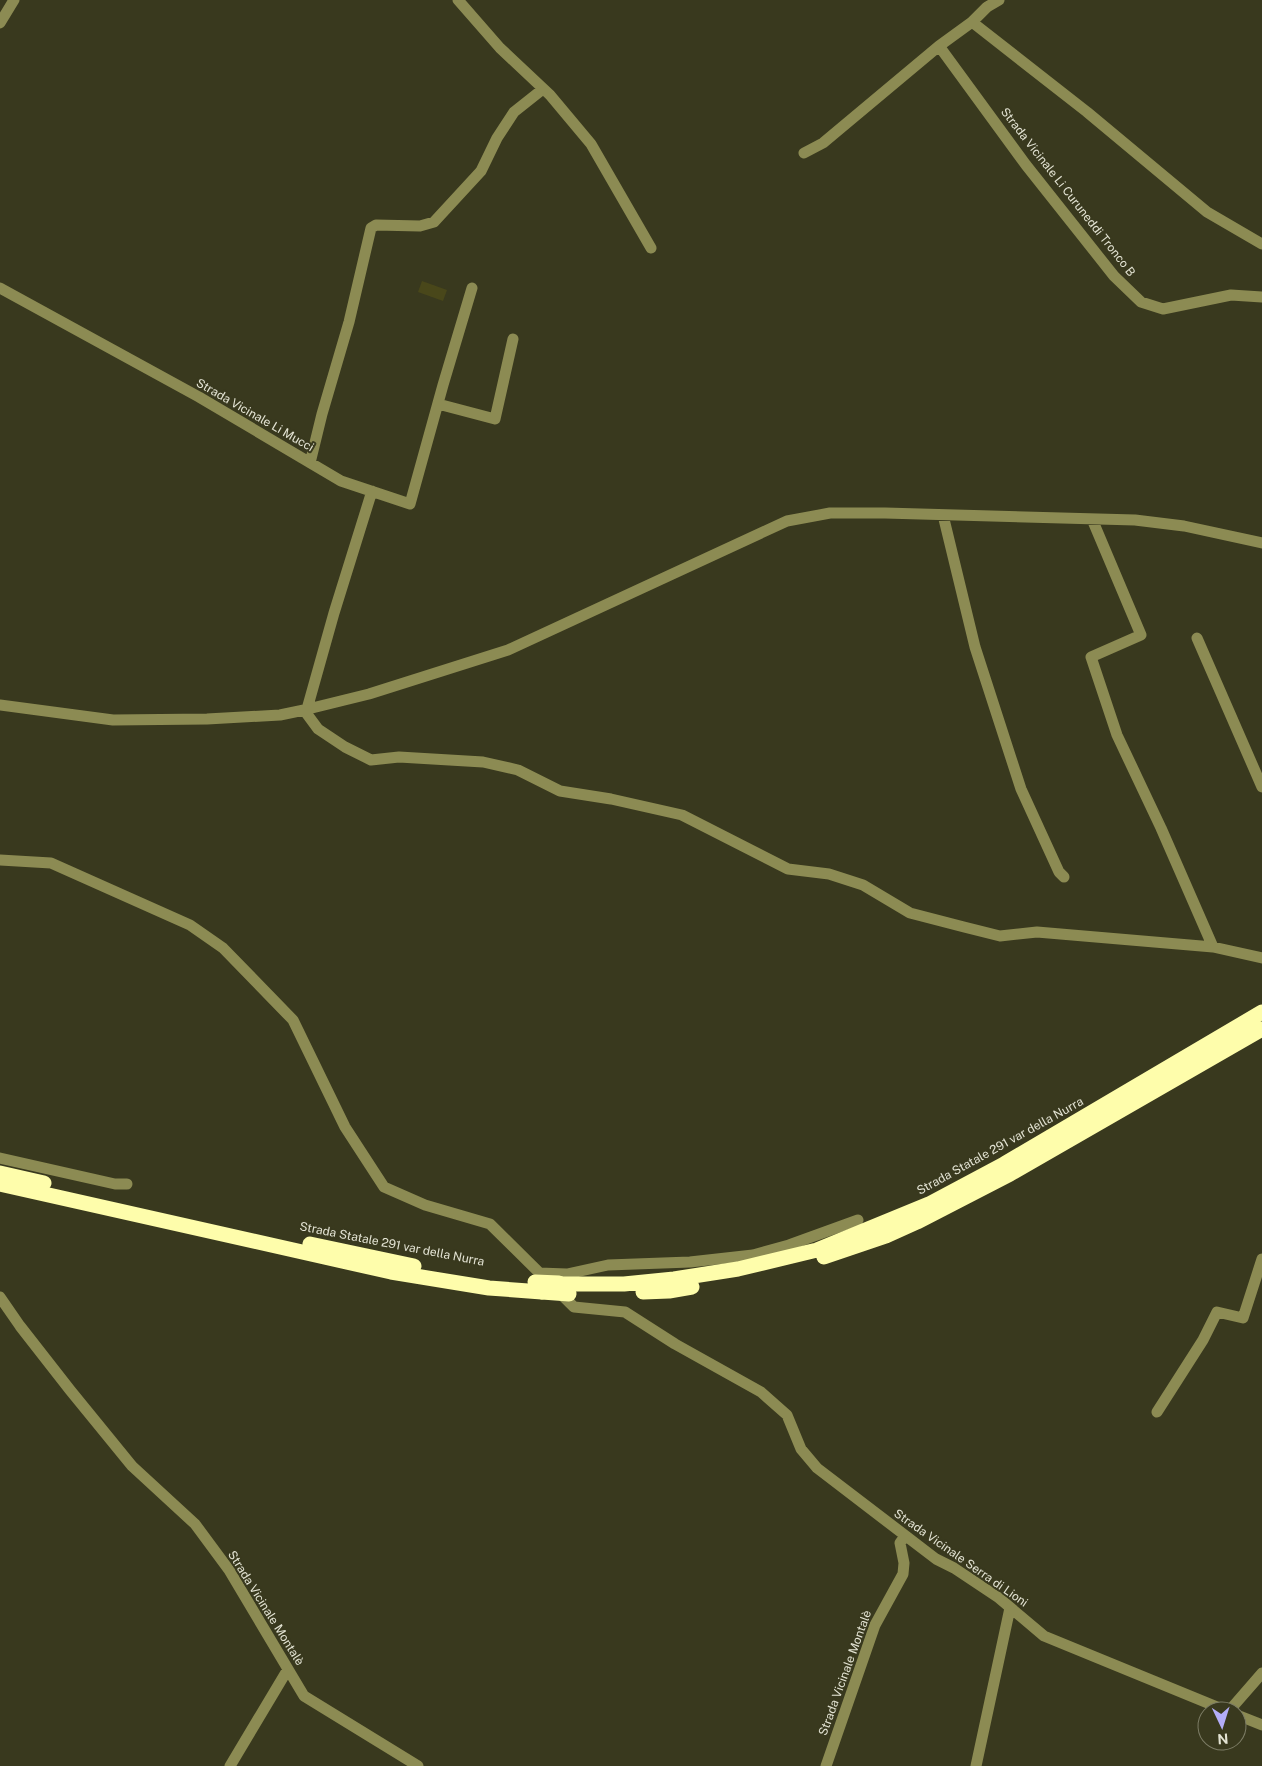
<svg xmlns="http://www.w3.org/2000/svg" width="1262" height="1766" font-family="'Public Sans',sans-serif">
<rect width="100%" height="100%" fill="#39391e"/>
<path fill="#49471a" d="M422,281L447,290L443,301L418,292Z"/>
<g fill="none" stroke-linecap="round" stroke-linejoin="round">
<path stroke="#8c8b53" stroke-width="11" d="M458,0L500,48L550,95L591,144L651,248
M972,22L1087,112L1207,212L1262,244
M0,23L14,0
M939,46L1026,165L1114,276L1141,302L1163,309L1231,295L1262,297
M804,153L823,143L939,46L972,22L987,7L999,0
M0,288L199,397L341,481L410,504L443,385L472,288
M438,404L495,419L513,339
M310,463L322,414L349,322L371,228L376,225L420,226L434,222L481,171L497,138L514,112L543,89
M943,515L975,647L1021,789L1059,872L1064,877
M1092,519L1141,635L1091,657L1117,735L1161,828L1213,947
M1197,638L1262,787
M0,705L113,720L207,719L280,715L304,710L369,694L508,650L787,521L830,513H885L1135,520L1184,526L1262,543
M307,709L334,613L372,491
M304,710L318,729L345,747L371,760L399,757L483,762L518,770L560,791L611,799L682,815L788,869L829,874L863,885L910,913L964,927L1000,936L1037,932L1213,947L1262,958
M0,860L51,863L190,925L223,948L293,1020L345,1127L384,1187L425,1205L490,1224L574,1307L625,1312L675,1344L761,1392L787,1415L801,1449L817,1468L936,1559L954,1568L999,1598L1044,1636L1227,1711
M0,1158L115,1184H127
M539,1273L567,1274L608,1265L690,1262L753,1255L789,1245L858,1220
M0,1297L20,1326L70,1390L132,1466L195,1524L229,1570L304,1696L418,1766
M1157,1412L1203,1340L1217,1312L1243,1318L1262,1259
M1229,1711L1262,1673
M1237,1715L1262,1725
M230,1766L288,1669
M826,1766L875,1625L903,1574L904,1563L900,1543L905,1536
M976,1766L1010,1608"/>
<path stroke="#fefdab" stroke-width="15" d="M0,1173L44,1183
M0,1184L391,1272L489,1288L542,1292
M310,1244L414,1266
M824,1257L886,1236L917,1222L1010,1174L1262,1029
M560,1284H624L674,1279L738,1269L817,1250L929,1204L1004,1164L1262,1012
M643,1292L669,1291L692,1287"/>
<path stroke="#fefdab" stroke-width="15" d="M535,1282L559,1283
M542,1292L569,1294"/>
</g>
<g text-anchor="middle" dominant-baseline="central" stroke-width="4" stroke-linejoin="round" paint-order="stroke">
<g font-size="12" fill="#e3e3d3" stroke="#39391e">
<text transform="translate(1068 192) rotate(52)">Strada Vicinale Li Curuneddi Tronco B</text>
<text transform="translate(255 415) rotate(30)">Strada Vicinale Li Mucci</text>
<text transform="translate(1000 1146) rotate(-29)">Strada Statale 291 var della Nurra</text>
<text transform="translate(392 1244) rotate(11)">Strada Statale 291 var della Nurra</text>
<text transform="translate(961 1558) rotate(35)">Strada Vicinale Serra di Lioni</text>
<text transform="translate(266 1608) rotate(58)">Strada Vicinale Montalè</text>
<text transform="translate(845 1673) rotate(-70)">Strada Vicinale Montalè</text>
</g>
</g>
<g transform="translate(1222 1726) rotate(176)"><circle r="24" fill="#39391e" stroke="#7d7d66"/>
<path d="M0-4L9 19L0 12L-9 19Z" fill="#b3adf9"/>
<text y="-8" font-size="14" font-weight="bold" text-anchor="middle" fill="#e3e3d3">N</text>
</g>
</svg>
